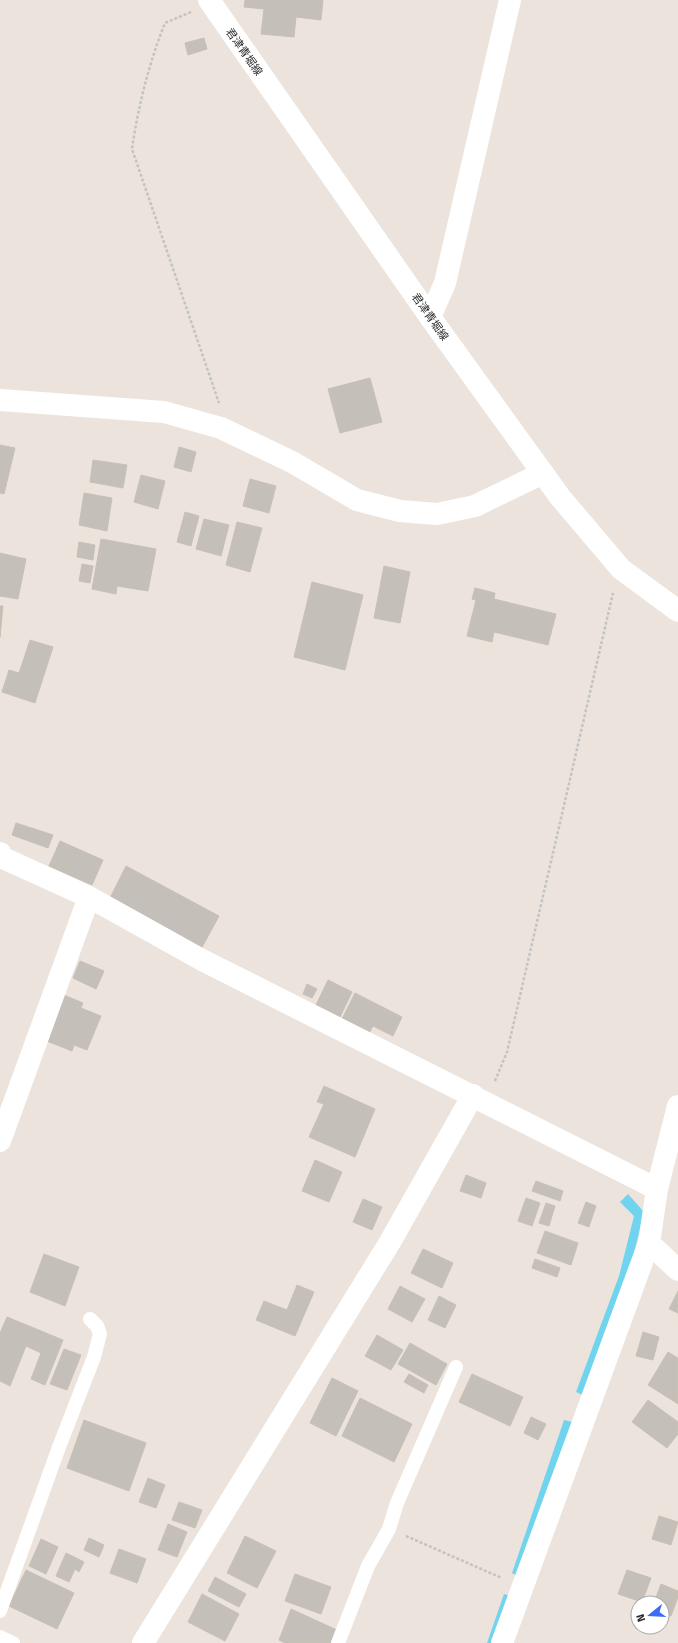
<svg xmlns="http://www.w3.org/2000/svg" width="678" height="1643" font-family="'Fira Sans','Noto Sans JP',sans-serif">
<rect width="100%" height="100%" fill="#ece4dc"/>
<path fill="#70d4ee" d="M628,1194L644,1212L629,1274L585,1396L576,1392L619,1276L634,1216L620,1202Z
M564,1420L577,1423L521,1578L512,1573Z
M504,1594L514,1597L498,1643H487Z"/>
<path fill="#c4bfb8" stroke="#c8c0b6" d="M245,0H323L321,20L296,17L294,37L261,34L264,9L244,7Z
M204,38L207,49L188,55L185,43Z
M370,378L382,422L340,433L328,389Z
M0,445L15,448L4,494L0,493Z
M179,447L196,452L191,472L174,467Z
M93,460L127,465L123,488L90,482Z
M141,475L165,481L158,509L134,502Z
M250,479L276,486L269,513L243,506Z
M84,493L112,498L107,531L79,525Z
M185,512L199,516L191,546L177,542Z
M204,519L229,525L221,556L196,549Z
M237,522L262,528L250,572L226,565Z
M101,539L156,549L148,591L117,586L116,594L92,589Z
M79,542L95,545L93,560L77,557Z
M0,553L26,559L18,599L0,596Z
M82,564L93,566L90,583L79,581Z
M384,566L410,572L400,623L374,618Z
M312,582L363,595L345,670L294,657Z
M475,588L495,593L494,599L556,614L548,645L494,632L492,642L467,636L476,600L472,599Z
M0,606H3L0,637Z
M30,640L53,647L35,703L2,692L9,670L19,673Z
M16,823L53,835L48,848L12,835Z
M60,841L103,860L92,885L49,866Z
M126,866L219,916L200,951L108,902Z
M80,961L104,971L96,989L73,978Z
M328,980L352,992L340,1017L316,1005Z
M307,984L317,989L312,998L303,994Z
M355,993L402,1017L393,1036L373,1026L368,1035L341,1021Z
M64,995L83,1003L81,1008L101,1016L87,1050L74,1045L72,1051L47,1041Z
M324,1086L375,1109L355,1157L309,1137L324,1104L317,1102Z
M315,1160L342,1172L329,1202L302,1191Z
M466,1175L486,1183L481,1198L460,1191Z
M536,1181L563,1191L560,1201L532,1191Z
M526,1198L540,1203L532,1226L518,1221Z
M363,1199L382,1207L372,1230L353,1222Z
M586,1202L596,1206L589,1227L578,1223Z
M546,1203L555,1206L549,1226L539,1223Z
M545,1231L578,1243L571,1265L537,1253Z
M423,1249L453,1263L442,1288L411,1273Z
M44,1254L79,1267L65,1306L30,1292Z
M535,1259L560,1268L557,1277L532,1268Z
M297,1285L314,1292L295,1336L256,1320L264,1301L287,1310Z
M400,1286L425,1299L412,1322L388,1309Z
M678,1291V1313L669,1309Z
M439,1296L456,1305L445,1328L428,1320Z
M7,1317L63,1340L45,1385L31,1379L41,1353L26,1346L10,1386L0,1381V1333Z
M643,1332L659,1337L653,1360L636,1356Z
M377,1335L403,1350L391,1370L365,1356Z
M410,1343L447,1364L436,1385L398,1364Z
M64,1349L81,1355L67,1390L50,1384Z
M668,1352L678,1358V1404L648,1385Z
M409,1374L428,1385L424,1393L404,1382Z
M472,1374L523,1397L510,1426L459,1402Z
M332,1378L358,1391L336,1436L310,1423Z
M360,1398L412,1424L394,1462L342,1436Z
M648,1400L678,1422V1434L667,1448L632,1422Z
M531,1417L546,1424L538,1440L524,1433Z
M84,1420L146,1443L129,1491L67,1468Z
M148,1478L165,1485L156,1508L139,1502Z
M179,1502L202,1510L195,1528L172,1520Z
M659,1516L678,1522L671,1545L652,1539Z
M168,1524L187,1532L177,1557L158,1550Z
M245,1536L276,1551L257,1588L227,1573Z
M89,1538L104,1545L99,1557L84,1550Z
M41,1539L58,1547L46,1574L29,1566Z
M119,1549L146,1559L137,1583L110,1573Z
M66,1553L84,1562L79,1572L75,1569L69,1582L56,1576Z
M26,1570L74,1593L57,1629L9,1606Z
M627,1570L651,1578L642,1602L618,1594Z
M295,1574L331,1587L321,1614L285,1601Z
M215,1577L246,1594L239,1607L208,1591Z
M661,1584L678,1591V1597L671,1616L662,1612V1603H654Z
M202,1594L239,1614L225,1641L188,1622Z
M291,1609L337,1630L332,1643H285L279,1640Z"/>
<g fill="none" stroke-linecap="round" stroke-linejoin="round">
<path stroke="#c3c3c3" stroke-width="2.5" stroke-dasharray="3 2" stroke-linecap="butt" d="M191,12L165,23C149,63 138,107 132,149L219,403
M495,1081L507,1052L613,593
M406,1536L502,1578"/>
<path stroke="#fff" stroke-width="14" d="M0,1611L59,1447L94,1357L100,1334L97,1326L90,1319
M0,1637L13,1643
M338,1643L368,1566L389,1529L397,1503L456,1367"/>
<path stroke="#fff" stroke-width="22" d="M430,317L445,283L510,0
M0,400L164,412L221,428L292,462L357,500L400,511L437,514L475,506L543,473
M0,853L1,857L89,897L204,961L657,1189
M0,1141L89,897
M649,1243L678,1270
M143,1643L390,1242L473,1095
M502,1643L649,1243L657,1189L678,1106"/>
<path stroke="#fff" stroke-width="22" d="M209,0L430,317L560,497L621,569L678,611"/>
</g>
<g text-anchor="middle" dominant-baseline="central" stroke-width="3" stroke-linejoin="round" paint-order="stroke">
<g font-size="11" fill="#2a2a2a" stroke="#fff">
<text transform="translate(244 52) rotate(55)">君津青堀線</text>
<text transform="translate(430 317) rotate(55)">君津青堀線</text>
</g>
</g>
<g transform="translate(650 1615) rotate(252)"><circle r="19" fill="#ffffff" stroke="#aaaaaa"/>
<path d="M0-3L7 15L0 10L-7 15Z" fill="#3d6bf9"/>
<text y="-6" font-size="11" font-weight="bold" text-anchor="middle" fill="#2a2a2a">N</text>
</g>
</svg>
